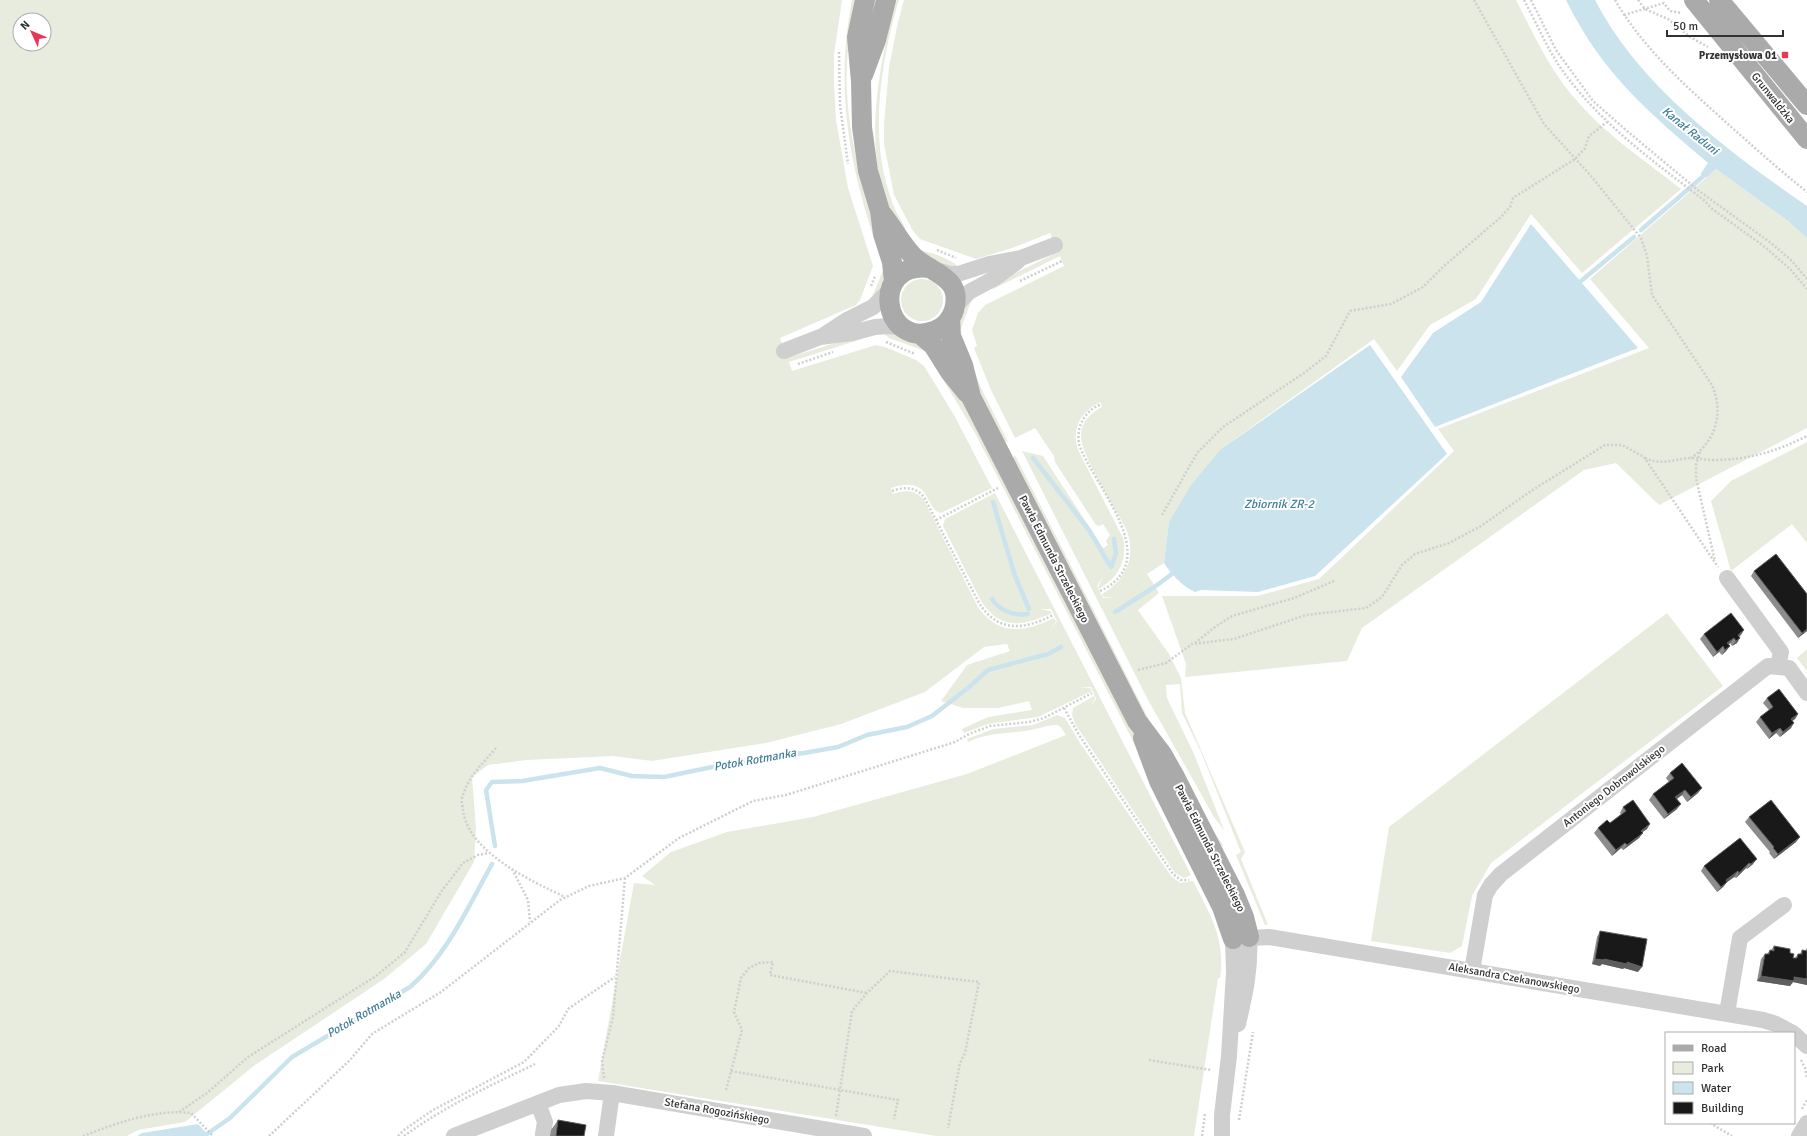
<svg xmlns="http://www.w3.org/2000/svg" width="1807" height="1136" font-family="Signika,sans-serif">
<rect width="100%" height="100%" fill="#fff"/>
<path fill="#e7ecde" fill-rule="evenodd" d="M0,0H842L834,55V83L836,120L848,188L873,266L860,300L856,305L780,338L787,358L864,334L862,339L789,362L792,371L876,345L885,347L916,360L924,366L954,415L992,488L941,513C924,510 933,474 891,488L892,494C905,490 915,489 924,500L978,607C999,637 1025,632 1054,618L1056,621L1050,630L1057,621L1051,609H1040L1050,611L1052,613C1024,626 1000,631 981,601L943,526L945,519L995,493L1191,875L1184,878L1175,873L1075,724L1072,715L1073,708L1094,696L1095,698L1091,706L1096,699L1091,687H1079L1090,688L1092,691L1038,717L988,724L964,733L962,729L988,717L1032,710L1029,701L998,708H963L941,701L967,665L1010,651L1007,644L984,647L925,692L841,724L766,743L652,761L613,756L527,760L488,765L472,777L476,828L474,862L426,944L384,979L255,1065L185,1122L138,1130L127,1136H0ZM20,20H44V44H20Z
M852,0H858C853,21 848,42 847,63C844,121 860,178 877,233L873,235C847,155 836,83 852,0Z
M896,0H899C883,51 872,122 884,174C887,186 890,198 895,209C898,217 906,225 906,233C901,226 895,219 891,211C861,151 880,61 896,0Z
M904,0H1516C1534,35 1551,73 1578,102C1607,136 1646,161 1681,189L1582,273L1531,214L1476,299L1430,325L1397,371L1374,339L1221,449L1169,522L1164,563L1147,574L1159,593L1138,610L1169,654L1181,678L1185,713L1245,852L1241,859L1268,925H1265L1236,855L1241,852L1201,752L1182,713L1180,684L1166,685L1167,698L1194,754L1224,830L1214,817L1147,698L1022,451L1043,456L1103,548L1108,545L1106,541L1110,535L1103,524L1099,526L1096,525L1055,462L1054,456L1035,428L1015,438L991,390L974,348L977,346L972,330L978,313L985,305L1064,266L1060,256L993,289L987,287L1058,252L1050,233L1012,248L976,259L920,239L913,231L894,195L884,144V124L889,67L898,22ZM1100,402L1102,407C1090,413 1080,423 1081,438C1082,456 1116,510 1126,529C1137,556 1126,580 1102,594L1103,597L1114,598H1103L1097,586L1103,577L1098,587L1099,589C1118,578 1128,560 1123,538L1079,452C1070,430 1080,412 1100,402Z
M1716,169L1788,221L1807,238V428L1659,505L1616,463L1584,470L1362,628L1347,661L1185,677L1186,664L1162,596H1257L1319,579L1454,451L1438,429L1649,348L1590,279Z
M916,250C930,251 952,259 961,269H952Z
M885,266L883,287L871,299Z
M901 300a21 21 0 1 1 42 0a21 21 0 1 1-42 0Z
M972,299L959,333L955,330L961,309Z
M887,329L917,341L925,351L889,338L883,333Z
M968,356L981,388L1008,442L1002,441L981,398Z
M938,371L965,405L1133,732L1154,782L975,433Z
M1807,442V543L1792,524L1731,571L1711,501L1731,481Z
M1015,455L1148,718L1186,780L1208,823L1221,842L1223,845L1220,847L1143,715L1012,460Z
M1667,613L1723,686L1491,863L1472,896L1462,946L1450,953L1371,941L1389,827Z
M1807,649V671L1797,658Z
M1057,715L1065,718L1080,743L1171,876L1180,883L1193,881C1210,914 1226,939 1220,978H1218L1194,1136H936L598,1081L634,883L655,885L642,876L671,852L727,832L813,817L967,774L1066,735C1063,731 1061,725 1055,725C1047,725 1038,729 1030,730C1009,734 988,732 968,742L967,739L993,729L1033,725Z"/>
<path fill="#cbe3ec" d="M1566,0H1595C1639,86 1729,152 1807,206V238L1788,221L1716,169L1707,177H1702L1701,173L1708,163C1648,112 1601,72 1566,0Z
M1531,224L1638,348L1435,427L1401,377L1433,333L1481,302Z
M1370,345L1447,454L1315,576L1258,592L1201,590L1195,592C1182,586 1172,575 1164,563L1169,522L1191,485L1221,449Z
M198,1124L209,1136H137L142,1133Z"/>
<g fill="none" stroke-linecap="round" stroke-linejoin="round">
<path stroke="#cbe3ec" stroke-width="4.5" d="M1641,230L1707,173
M1581,281L1634,237
M1033,458L1089,530L1109,564
M993,502L1015,576L1029,609
M1111,567L1116,553L1114,539
M992,599C1000,611 1014,616 1028,614
M1115,612L1153,588L1172,574
M495,846L486,790L492,782L522,781L600,768L632,776L664,777L751,759L804,753L838,747L867,735L907,727L932,716L968,688L988,670L1048,654L1061,647
M204,1136L230,1118L292,1057L410,987C447,955 468,907 492,864"/>
<path stroke="#cfcfcf" stroke-width="2.5" stroke-dasharray="2 2" stroke-linecap="butt" d="M1474,0L1544,124L1591,176L1641,238L1647,256L1652,295L1712,385C1724,413 1716,441 1691,458
M1524,0C1536,22 1546,46 1560,67C1598,122 1653,161 1705,201L1711,208L1765,247L1791,270L1807,289
M1531,0L1556,50L1593,101L1627,131L1699,191L1771,243L1792,261L1807,279
M1615,0C1642,46 1680,81 1719,116C1748,142 1777,168 1807,192
M1638,0L1645,9L1668,19L1690,37L1708,47
M1624,15L1664,3L1670,11L1682,13
M839,52L840,105L848,164
M937,250L956,258
M1020,281L1062,261
M871,286L875,276
M886,342L915,354
M798,364L833,352
M1700,452L1696,465V478L1715,561
M1645,458C1661,466 1674,459 1690,458C1698,458 1705,460 1712,460C1748,460 1775,452 1807,436
M892,491C904,487 915,486 924,497L979,603C998,633 1024,630 1053,615
M1162,515L1197,453L1223,427L1304,373L1326,356L1350,311L1391,304L1423,287L1444,266L1501,217L1510,207L1513,198L1575,159L1585,148L1589,136L1607,122
M936,520L998,488
M1100,591C1167,560 1092,484 1079,444C1076,426 1085,411 1101,404
M1195,643L1215,627L1232,616L1294,598L1334,581
M1138,670L1166,663L1192,644L1234,639L1306,615L1366,608L1382,597L1402,565L1415,554L1449,543L1481,526L1531,491L1605,445H1622L1644,457L1718,567
M1064,708L1079,735L1173,874L1181,880H1189
M496,748C482,764 468,777 462,798C461,802 463,807 463,810C468,852 531,881 565,897
M512,869L528,900L530,922
M1149,1060L1211,1070
M1801,1060L1805,1068L1807,1078
M731,1071L898,1100L894,1119
M604,1078L602,1061L613,1017L625,878
M726,1090L742,1030L734,1012L741,978L749,968L759,963L773,962L770,975L867,993
M1802,1109L1807,1100
M179,1112L207,1093L248,1057L376,976L405,952L441,892L463,863L478,855L489,853
M836,1116L852,1011L867,993L890,971L979,982L965,1053L960,1063L948,1128
M1239,1120L1253,1032
M1710,1123L1732,1136
M83,1136C118,1123 153,1109 191,1113L213,1136
M269,1136L349,1061L372,1034L441,992L560,900L589,886L625,878L679,838L753,801L786,795L955,742L969,734L990,726L1029,722L1044,718L1092,693
M398,1136L404,1130L433,1110L524,1062L559,1026L568,1009L615,977
M404,1136C445,1106 490,1086 535,1064
M1202,1136L1205,1113"/>
<path stroke="#cfcfcf" stroke-width="16" d="M939,271L950,274H958L989,264L1021,258L1055,245
M954,307L969,292L995,278L1018,261
M824,335L847,320L873,307L890,290
M784,351L820,337L852,333L875,327L890,326L904,328
M1727,578L1781,652L1778,666
M1472,971L1485,895L1491,885L1501,874L1768,666L1789,668L1807,693
M1727,1013L1740,938L1784,905
M1238,1024C1245,995 1251,967 1249,937
M1794,1034L1807,1046
M538,1103L545,1122L543,1134
M454,1136L559,1095L586,1091L612,1093
M606,1136L612,1093L864,1136
M1222,1136V1115L1229,1056L1234,972L1233,939L1269,937L1763,1020L1776,1024L1793,1033
M1799,1136L1807,1123"/>
<path stroke="#aaa" stroke-width="20" d="M865,0L857,37L861,81L862,127L868,171L880,211L883,234L892,262L894,282
M1694,0L1807,139
M1719,0L1807,105
M863,75L876,40L886,0
M881,213C892,226 900,242 912,255C928,273 964,275 954,310C951,320 943,328 934,331C882,350 869,260 930,268
M950,318L951,336L963,365L971,397L1137,721L1162,754L1175,777L1235,895L1244,917L1249,937
M920,334L933,345L950,372L967,393
M1143,738L1159,781L1222,907L1233,939"/>
</g>
<path fill="#8c8c8c" d="M1754,571L1807,631L1798,638L1751,576Z
M1704,634L1741,635L1739,636L1737,643L1732,646L1730,643L1729,645L1730,646L1726,651L1722,655L1719,652L1713,657L1700,639Z
M1767,698L1798,714L1795,719L1792,721L1791,728L1780,737L1776,733L1769,739L1756,722L1760,717L1769,710L1763,703Z
M1670,773L1698,793L1687,802L1682,795L1677,799V809L1664,819L1649,800L1653,794L1669,782L1666,778Z
M1623,807L1647,829L1642,832L1639,838L1623,850L1621,848L1612,856L1594,833L1598,828L1610,823L1621,814L1620,813Z
M1749,817L1796,842L1774,859L1769,853L1770,852L1745,822Z
M1740,838L1753,864L1747,869L1746,868L1736,878L1734,877L1727,882L1723,887L1717,892L1701,871L1704,866Z
M1600,931L1638,972L1624,968L1623,969L1602,964L1600,966L1592,964L1597,937Z
M1774,946L1790,953L1793,958H1795L1798,954H1800L1802,950L1805,951L1807,948V985L1793,982L1790,986L1757,981L1761,959L1765,954H1767L1770,950H1771Z
M558,1120L584,1136H550L551,1130Z"/>
<path fill="#5e5e5e" d="M1807,629V631L1798,638L1802,633Z
M1744,630L1741,635L1734,640L1738,635Z
M1734,638L1730,643L1724,648L1727,643Z
M1740,638L1737,643L1732,646L1736,641Z
M1723,646L1719,652L1713,657L1717,652Z
M1730,646L1726,651L1722,655L1725,650Z
M1798,714L1795,719L1788,724L1791,719Z
M1794,723L1791,728L1780,737L1783,732Z
M1780,728L1776,733L1769,739L1772,733Z
M1702,788L1698,793L1687,802L1691,797Z
M1685,790L1682,795L1672,802L1675,797Z
M1681,804L1677,809L1664,819L1668,814Z
M1650,824L1647,829L1637,836L1641,831Z
M1643,833L1639,838L1623,850L1627,845Z
M1800,837L1796,842L1774,859L1778,854Z
M1625,843L1621,848L1612,856L1616,850Z
M1757,859L1753,864L1747,869L1751,864Z
M1749,863L1746,868L1736,878L1739,873Z
M1738,871L1734,877L1722,886L1726,880Z
M1727,882L1723,887L1717,892L1721,887Z
M1595,959H1604L1627,962L1642,967L1638,972L1624,968L1623,969L1602,964L1600,966L1592,964Z
M1761,976L1794,977L1807,979V985L1793,982L1790,986L1757,981Z"/>
<path fill="#191919" stroke="#5e5e5e" d="M1776,554L1807,594V629L1802,633L1754,571Z
M1731,613L1744,630L1738,635L1740,638L1736,641L1734,638L1727,643L1730,646L1725,650L1723,646L1717,652L1704,634Z
M1779,689L1798,714L1791,719L1794,723L1783,732L1780,728L1772,733L1760,717L1773,707L1767,698Z
M1682,763L1702,788L1691,797L1685,790L1675,797L1681,804L1668,814L1653,794L1674,778L1670,773Z
M1633,800L1650,824L1641,831L1643,833L1627,845L1625,843L1616,850L1598,828L1607,820L1610,823L1626,811L1623,807Z
M1771,800L1800,837L1778,854L1773,848L1774,847L1749,817Z
M1740,838L1757,859L1751,864L1749,863L1739,873L1738,871L1726,880L1727,882L1721,887L1704,866Z
M1600,931L1647,939L1642,967L1627,962V964L1604,959V960L1595,959Z
M1774,946L1790,949V953L1794,954L1793,958H1797L1798,954H1802V950L1807,951V979L1794,977V981L1761,976L1765,954H1769L1770,950L1774,951Z
M558,1120L586,1125L584,1136H556Z"/>
<rect fill="#e53858" stroke="#fff" stroke-width="1.5" x="1781" y="51" width="8" height="8" rx="2"/>
<g text-anchor="middle" dominant-baseline="central" stroke-width="4" stroke-linejoin="round" paint-order="stroke">
<g font-size="11" font-weight="bold" fill="#323232" stroke="#fff" text-anchor="end">
<text x="1777" y="55">Przemysłowa 01</text>
</g>
<g font-size="11" fill="#323232" stroke="#fff">
<text transform="translate(1773 98) rotate(51)">Grunwaldzka</text>
<text transform="translate(1054 559) rotate(63)">Pawła Edmunda Strzeleckiego</text>
<text transform="translate(1614 786) rotate(-38)">Antoniego Dobrowolskiego</text>
<text transform="translate(1210 848) rotate(63)">Pawła Edmunda Strzeleckiego</text>
<text transform="translate(1514 978) rotate(10)">Aleksandra Czekanowskiego</text>
<text transform="translate(717 1111) rotate(10)">Stefana Rogozińskiego</text>
</g>
<g font-size="12" font-style="italic" fill="#3f7e96" stroke="#fff">
<text transform="translate(1690 131) rotate(39)">Kanał Raduni</text>
<text x="1279" y="504">Zbiornik ZR-2</text>
<text transform="translate(755 760) rotate(-10)">Potok Rotmanka</text>
<text transform="translate(364 1014) rotate(-30)">Potok Rotmanka</text>
</g>
</g>
<rect x="1665" y="1032" width="130" height="92" fill="#ffffff" stroke="#adadad"/>
<rect x="1673" y="1045" width="20" height="6" fill="#aaaaaa" stroke="#adadad"/>
<text x="1701" y="1052" font-size="12" fill="#323232">Road</text>
<rect x="1673" y="1062" width="20" height="12" fill="#e7ecde" stroke="#adadad"/>
<text x="1701" y="1072" font-size="12" fill="#323232">Park</text>
<rect x="1673" y="1082" width="20" height="12" fill="#cbe3ec" stroke="#adadad"/>
<text x="1701" y="1092" font-size="12" fill="#323232">Water</text>
<rect x="1673" y="1102" width="20" height="12" fill="#191919" stroke="#adadad"/>
<text x="1701" y="1112" font-size="12" fill="#323232">Building</text>
<g transform="translate(32 32) rotate(314)"><circle r="19" fill="#ffffff" stroke="#adadad"/>
<path d="M0-3L7 15L0 10L-7 15Z" fill="#e53858"/>
<text y="-6" font-size="11" font-weight="bold" text-anchor="middle" fill="#323232">N</text>
</g>
<path d="M1667 30v6h116v-6" fill="none" stroke="#323232" stroke-width="2"/>
<text x="1673" y="30" font-size="12" fill="#323232" stroke="#ffffff" stroke-width="3" paint-order="stroke">50 m</text>
</svg>
